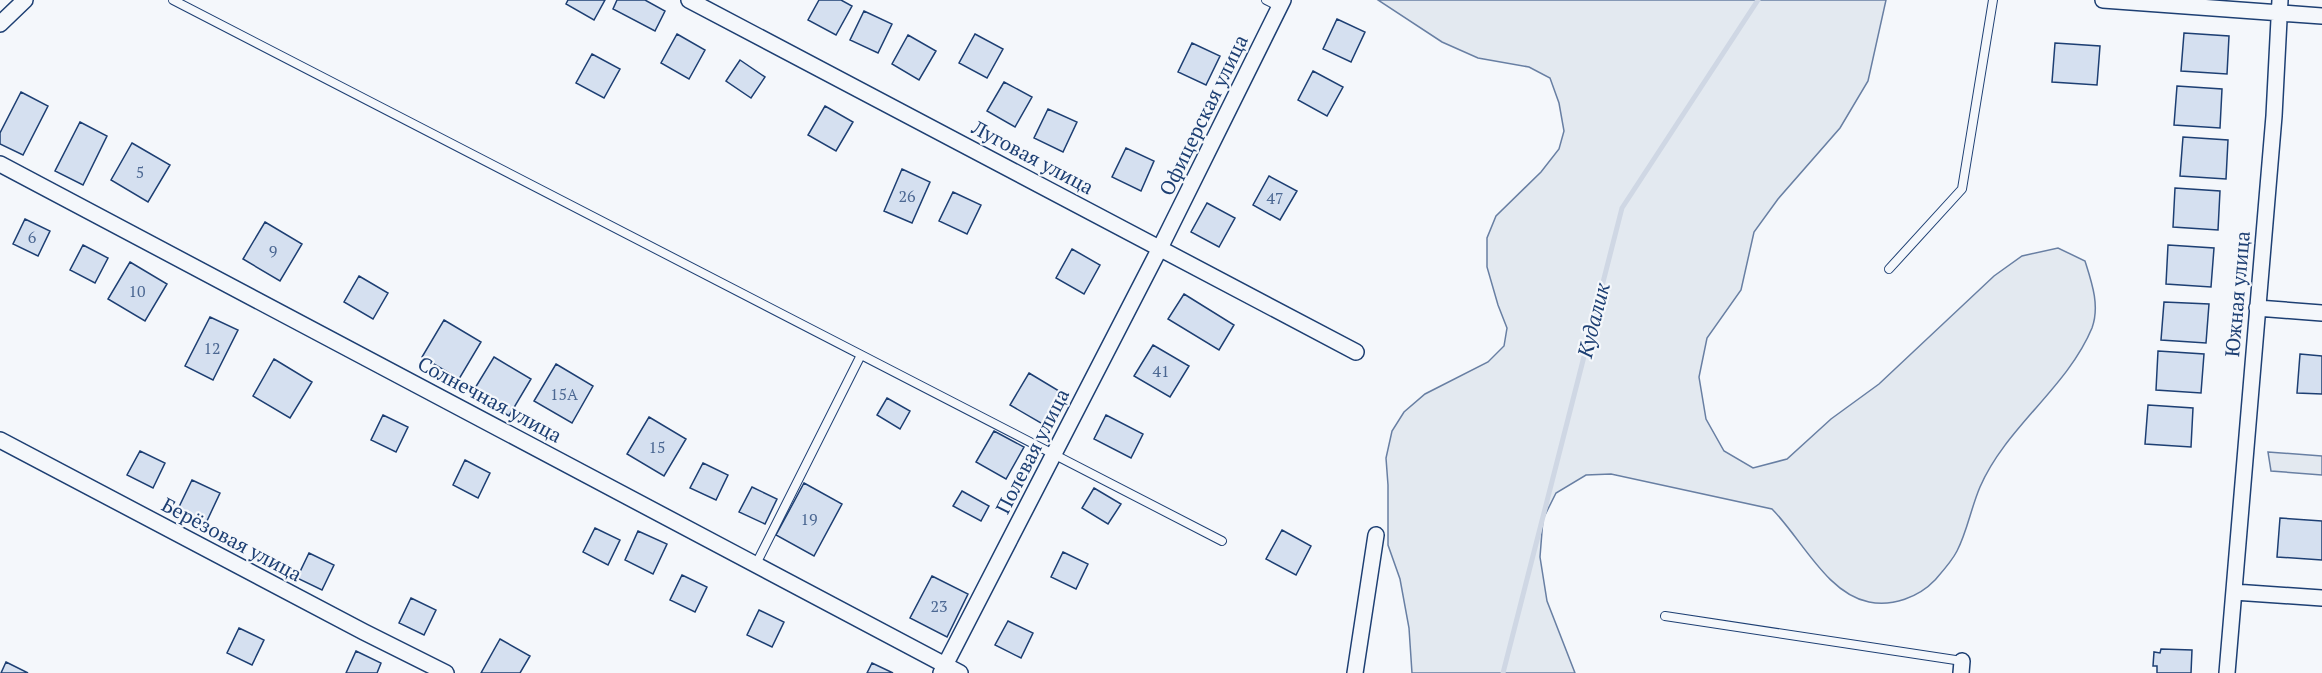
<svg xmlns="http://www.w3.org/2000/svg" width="2322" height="673" font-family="'PT Serif',serif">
<rect width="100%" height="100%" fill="#f4f7fb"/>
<path fill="#e3e9f0" stroke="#687fa3" stroke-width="1.5" d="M1378,0H1886L1868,81L1840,128L1778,199L1754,232L1741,290L1707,338L1699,377L1706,419L1724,451L1753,468L1787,459L1831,419L1879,384L1994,276L2022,256L2058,248L2085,261C2092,283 2100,306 2092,328C2067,388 2006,427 1980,487C1971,508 1967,532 1957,551C1952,561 1942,572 1935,580C1919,597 1892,607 1869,602C1827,594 1801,538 1772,509L1611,474L1586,475L1556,493L1543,519L1540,557L1547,601L1575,673H1412L1409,628L1400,579L1388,545V485L1386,458L1392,431L1404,412L1425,394L1488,362L1504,346L1507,328L1498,305L1487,267V238L1496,216L1541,172L1559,149L1564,131L1559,103L1550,78L1529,67L1478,58L1442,42Z
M2268,452L2322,456V475L2271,471Z"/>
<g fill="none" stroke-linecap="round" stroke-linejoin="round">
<path stroke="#cfd7e4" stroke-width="5" d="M1503,673L1622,208L1758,0"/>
</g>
<path fill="#d5e0f0" stroke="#1d3f73" stroke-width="1.5" d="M568,0H605L594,20L566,4Z
M617,0H645L665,11L655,31L613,9Z
M819,0H841L852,6L836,35L808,20Z
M864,11L892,24L878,53L850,40Z
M1337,19L1365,32L1351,62L1323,49Z
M2184,33L2229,36L2227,74L2181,71Z
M677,34L705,50L689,79L661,63Z
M975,34L1003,49L987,78L959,63Z
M908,35L936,51L919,80L892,64Z
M1192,43L1220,56L1206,85L1178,72Z
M2055,43L2100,46L2097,85L2052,82Z
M592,54L620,69L604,98L576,83Z
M740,60L765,77L751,98L726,81Z
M1313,71L1343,87L1327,116L1298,100Z
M1004,82L1032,97L1015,127L987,111Z
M2177,86L2222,89L2220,128L2174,125Z
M21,92L48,106L23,155L0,144V133Z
M825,106L853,122L836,151L808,135Z
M1048,109L1077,122L1063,152L1034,138Z
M80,122L107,136L83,185L55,171Z
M2183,137L2228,140L2226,179L2180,176Z
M132,143L170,165L148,202L111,180Z
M1126,148L1154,161L1141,191L1112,177Z
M902,169L930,182L912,223L884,211Z
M1269,176L1297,191L1280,220L1253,205Z
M2175,188L2220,191L2218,230L2173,227Z
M953,192L981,205L967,234L939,221Z
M1207,203L1235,218L1219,247L1191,232Z
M25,219L50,231L38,256L13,244Z
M265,222L302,244L280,281L243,259Z
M83,245L108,258L95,283L70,270Z
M2168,245L2214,248L2211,287L2166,284Z
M1072,249L1100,265L1084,294L1056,278Z
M130,262L167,284L145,321L108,299Z
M359,276L388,293L373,319L344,302Z
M1184,294L1234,325L1219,350L1168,319Z
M2164,302L2209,304L2206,343L2161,340Z
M210,317L238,330L213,380L185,366Z
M444,320L481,342L459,379L422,357Z
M1153,345L1189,366L1170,397L1134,376Z
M2158,351L2204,354L2201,393L2156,390Z
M2300,354L2322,356V394L2297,393Z
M494,357L531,379L509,416L472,393Z
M274,359L312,382L290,418L253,396Z
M556,364L593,386L572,423L534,401Z
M1029,373L1064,394L1046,426L1010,405Z
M887,398L910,411L900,429L877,415Z
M2148,405L2193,408L2191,447L2145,444Z
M383,415L408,427L396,452L371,440Z
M1106,415L1143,434L1131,458L1094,439Z
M649,417L686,439L664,476L627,454Z
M994,431L1024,447L1006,479L976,462Z
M140,451L165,463L153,488L127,475Z
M465,460L490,473L478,498L453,485Z
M703,463L728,475L716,500L690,488Z
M192,480L220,493L206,523L178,509Z
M804,483L842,504L814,556L776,535Z
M752,487L777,499L765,524L739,512Z
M1094,488L1121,504L1108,524L1082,508Z
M962,491L989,506L981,521L953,506Z
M2280,518L2322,521V560L2277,557Z
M595,528L620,540L608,565L583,552Z
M1282,530L1311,546L1296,575L1266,559Z
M638,531L667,544L653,574L625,560Z
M1063,552L1088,564L1076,589L1051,577Z
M309,553L334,565L322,590L297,578Z
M682,575L707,587L695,612L670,600Z
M932,576L968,594L947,637L910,618Z
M411,598L436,610L424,635L399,623Z
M759,610L784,622L772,647L747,635Z
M1008,621L1033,633L1021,658L995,645Z
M239,628L264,640L252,665L227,653Z
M500,639L530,656L520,673H481Z
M2161,649L2192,650L2191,673H2157V666H2153L2154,652L2160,653Z
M356,651L381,663L377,673H346Z
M6,662L28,673H1Z
M872,663L893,673H867Z"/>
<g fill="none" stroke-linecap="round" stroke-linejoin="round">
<defs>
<path id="service" d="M173,0L1222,541
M1266,0L1280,7
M1889,269L1962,189L1993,0
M756,564L861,355
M1665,616L1962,661"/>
<path id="minor" d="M689,0L1356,352
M2103,0L2322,16
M0,24L25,0
M0,164L960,673
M2257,308L2322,313
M0,440L364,632L446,673
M2234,592L2322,598
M941,673L1160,248L1283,0
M1355,673L1376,535
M1961,673L1962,661
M2227,673L2274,116L2280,0"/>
</defs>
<use href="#service" stroke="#1d3f73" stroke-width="10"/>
<use href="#minor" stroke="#1d3f73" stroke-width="18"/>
<use href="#service" stroke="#f4f7fb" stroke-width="8"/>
<use href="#minor" stroke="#f4f7fb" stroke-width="15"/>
</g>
<g text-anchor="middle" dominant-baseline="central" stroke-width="4.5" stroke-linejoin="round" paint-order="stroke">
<g font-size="16" fill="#4b6792">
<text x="140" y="172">5</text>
<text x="907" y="196">26</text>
<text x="1275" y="198">47</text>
<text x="32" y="237">6</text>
<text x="273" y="251">9</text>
<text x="137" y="291">10</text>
<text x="212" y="348">12</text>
<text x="1161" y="371">41</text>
<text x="564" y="394">15А</text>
<text x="657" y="447">15</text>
<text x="809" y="519">19</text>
<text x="939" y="606">23</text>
</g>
<g font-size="20" fill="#1d3f73" stroke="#f4f7fb">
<text transform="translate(1203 115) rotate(-64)">Офицерская улица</text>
<text transform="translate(1033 157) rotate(28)">Луговая улица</text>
<text transform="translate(2237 294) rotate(-85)">Южная улица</text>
<text transform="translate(490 399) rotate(28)">Солнечная улица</text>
<text transform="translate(1032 451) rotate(-63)">Полевая улица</text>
<text transform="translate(232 539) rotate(28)">Берёзовая улица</text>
</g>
<g font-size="21" font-style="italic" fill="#1d3f73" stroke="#f4f7fb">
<text transform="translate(1593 320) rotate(-76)">Кудалик</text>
</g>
</g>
</svg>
